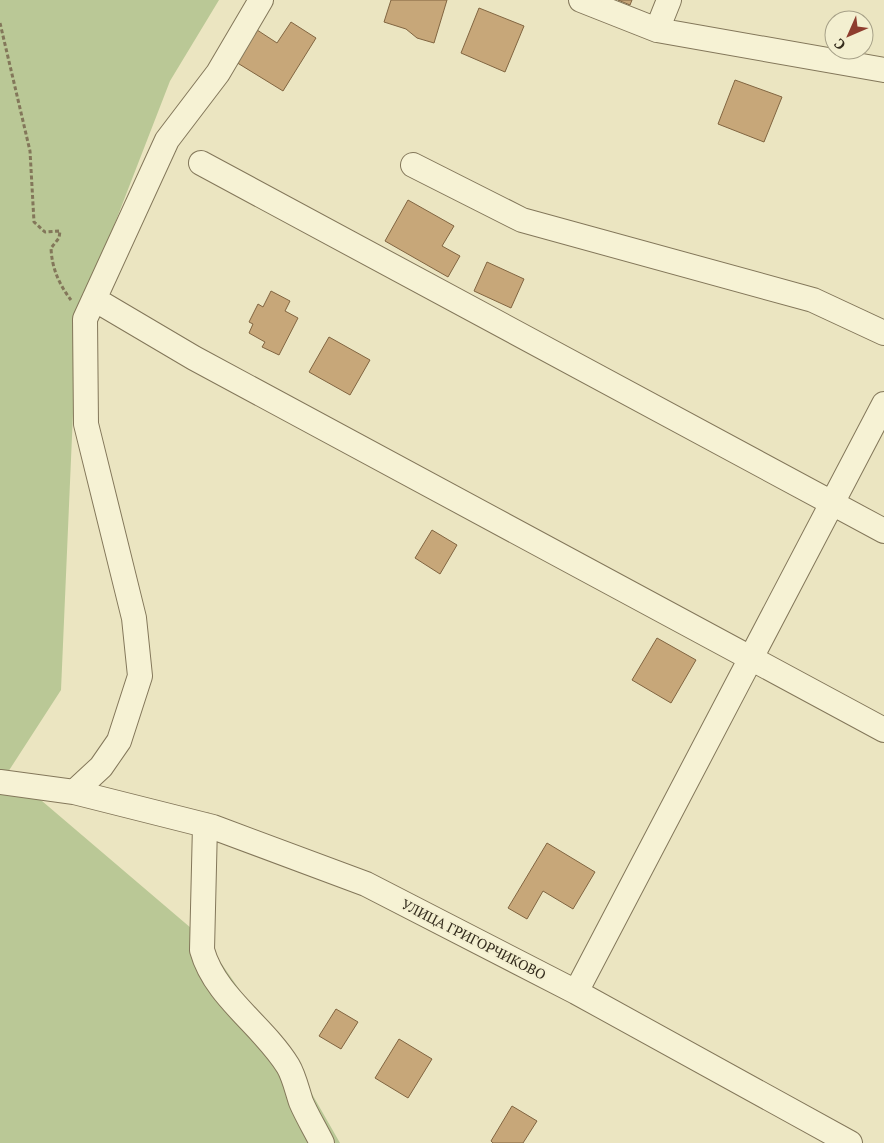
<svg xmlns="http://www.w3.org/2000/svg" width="884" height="1143" font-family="'PT Serif',serif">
<rect width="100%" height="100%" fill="#ebe5c1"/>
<path fill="#bac896" d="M0,0H219L170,81L77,321L61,690L8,772L205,940L312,1094L340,1143H0Z"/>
<path fill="#c7a779" stroke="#816541" d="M391,0H447L434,43L417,38L406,29L384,22Z
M618,0H632L630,5Z
M479,8L524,26L505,72L461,53Z
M291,22L316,38L283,91L231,59L251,26L277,43Z
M735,80L782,97L764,142L718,124Z
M408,200L454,226L442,246L460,256L448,277L385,241Z
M487,262L524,279L511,308L474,291Z
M271,291L290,301L285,311L298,318L279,355L262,347L265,342L249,333L253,324L249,322L258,304L263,307Z
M329,337L370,360L350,395L309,372Z
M432,530L457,545L440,574L415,558Z
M657,638L696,660L671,703L632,680Z
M547,843L595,872L573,909L543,891L527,919L508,908Z
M336,1009L358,1022L341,1049L319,1036Z
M399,1039L432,1059L408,1098L375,1078Z
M512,1106L537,1121L523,1143H493L491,1141Z"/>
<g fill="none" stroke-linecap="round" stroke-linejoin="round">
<defs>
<path id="minor" d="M581,0L657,30L884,70
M657,30L669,0
M201,163L884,531
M413,165L522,220L813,300L884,333
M94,299L194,358L884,730
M0,782L74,792L213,827L366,884L576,992L850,1143
M74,792L101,767L119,741L140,676L134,618L86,424L85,319L167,140L218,73L261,0
M205,825L202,950C215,997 263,1025 288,1066C294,1076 297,1090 301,1102C307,1116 315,1129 322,1143
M576,992L884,404"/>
</defs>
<use href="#minor" stroke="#83775a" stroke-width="26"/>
<path stroke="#83775a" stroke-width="3" stroke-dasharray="4 2.5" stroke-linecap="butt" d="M0,23L30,151L34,222L45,232L60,231L59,238L51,248C52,269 59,284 71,300"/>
<use href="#minor" stroke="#f6f2d4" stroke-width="24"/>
</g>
<g text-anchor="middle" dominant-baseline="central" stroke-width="4" stroke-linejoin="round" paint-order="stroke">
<g font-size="14" fill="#342c1d" stroke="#f3efd0">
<text transform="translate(474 939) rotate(27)">УЛИЦА ГРИГОРЧИКОВО</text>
</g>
</g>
<g transform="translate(849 35) rotate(225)"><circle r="24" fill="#f3efd0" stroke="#a7a188"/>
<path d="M0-4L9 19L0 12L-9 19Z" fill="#8e3d2e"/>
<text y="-8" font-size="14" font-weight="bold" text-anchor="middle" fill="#342c1d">С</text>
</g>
</svg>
